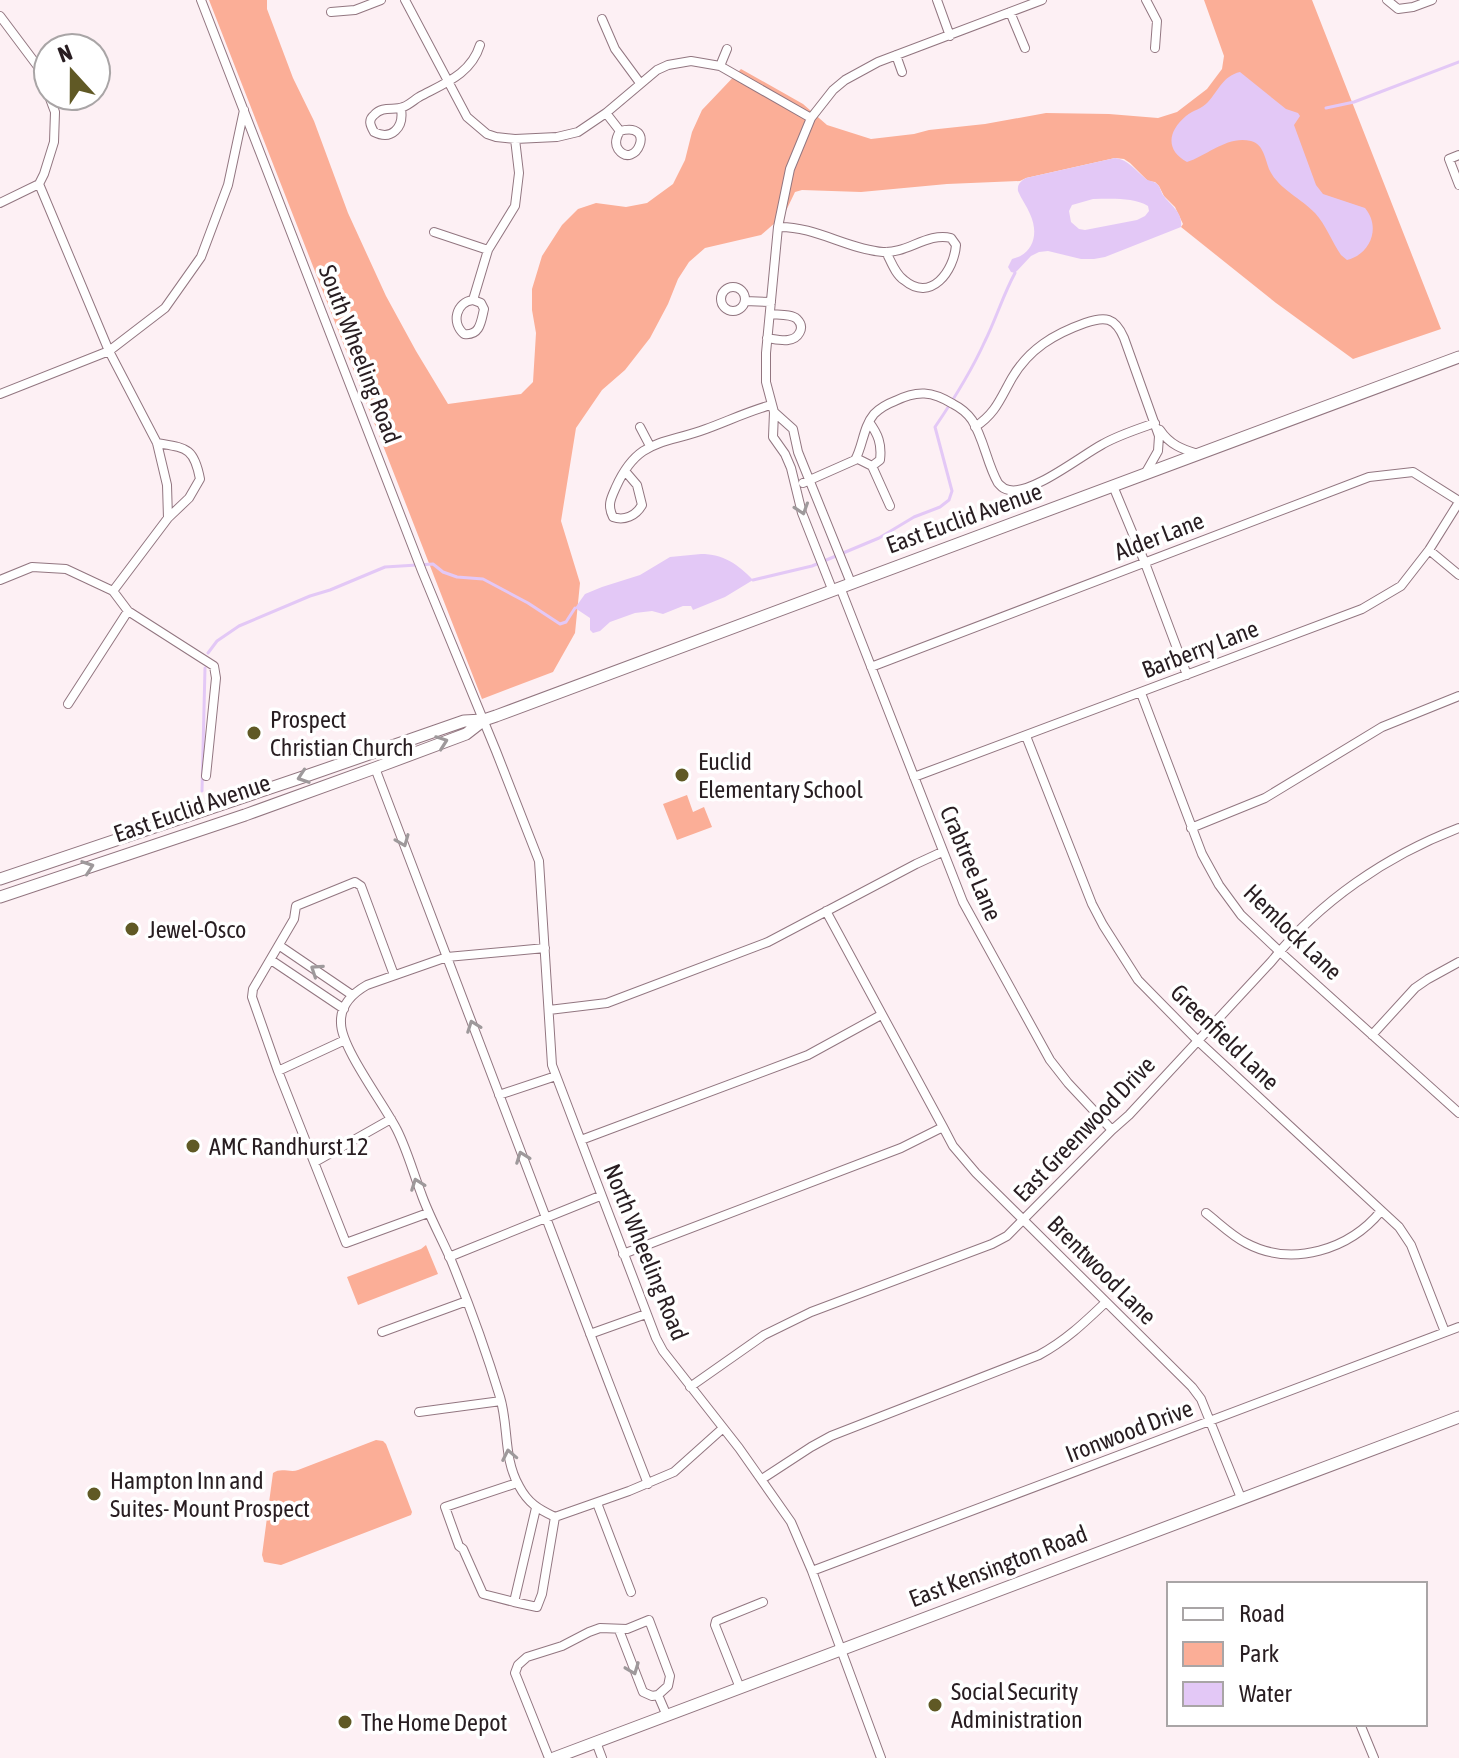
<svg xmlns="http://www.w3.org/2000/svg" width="1459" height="1758" font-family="'Asap Condensed',sans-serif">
<rect width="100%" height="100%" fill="#fdf0f4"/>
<path fill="#fbae97" d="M209,0H267V9L293,78L314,121L348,213L386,296L416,351L448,404L521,394L533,382L536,333L532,310V289L542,256L562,225L578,209L596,203L626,207L647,203L673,184L685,160L692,132L702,110L741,69L803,104L827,125L871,139L914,134L929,130L985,124L1046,113L1109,114L1158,118L1177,112L1207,89L1222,69L1224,56L1204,0H1312L1441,329L1353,359L1276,303L1181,227L1183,224L1175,207L1164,196L1159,186L1155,182L1148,181L1130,163L1124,159L1115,158L1026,178L1020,181L947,184L861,192L802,190L795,192L784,215L761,235L705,248L689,262L678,279L668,304L650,338L625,370L602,390L576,428L561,521L580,583L575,633L553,672L482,699Z
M687,795L693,812L704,807L712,827L677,840L663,804Z
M426,1245L438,1274L358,1305L347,1277L421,1249Z
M376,1440L383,1441L386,1444L412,1512L411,1515L281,1565L264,1562L262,1555L273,1473C281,1467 290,1473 298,1470Z"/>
<path fill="#e3c8f6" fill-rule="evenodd" d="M1240,72L1286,109L1298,113L1300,116L1294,125L1316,185L1323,194L1365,208C1381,227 1371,254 1347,260L1341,255C1332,242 1326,225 1315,213C1302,199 1279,189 1270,171C1265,160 1264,144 1251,141C1228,135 1208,155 1187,162C1165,150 1168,131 1186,116C1193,110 1202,109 1208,102C1219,90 1223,76 1240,72Z
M1115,158C1129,160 1135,170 1146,179C1149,181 1154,181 1157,184C1160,186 1161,192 1163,195C1171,206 1183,212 1181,227L1105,257L1094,259H1081L1048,251L1039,252L1031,256L1015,273L1011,272L1008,267L1012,259C1034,254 1039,233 1030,214C1027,206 1021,199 1018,191C1017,184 1021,181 1026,178ZM1093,199C1111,199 1133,197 1148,206L1149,211L1145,216L1137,220L1085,230L1079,229L1071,222L1069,211L1072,205Z
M701,554C723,554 738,564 753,580L725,597L693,610L691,606H683L663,614L652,611L635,613L610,622L600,631L593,633L590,630V618L575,608L585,594L602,587L640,575L670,557Z"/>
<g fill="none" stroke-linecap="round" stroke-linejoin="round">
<path stroke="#e3c8f6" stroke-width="3" d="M1326,108L1354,102L1459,62
M753,580L812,566L879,538L914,517L940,507L949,500L952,491L935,427C954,399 971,372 985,341C996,319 1003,295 1015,273
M208,653L217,641L239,626L310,596L330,590L385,567L433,564L443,572L457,577L483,579L528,603L560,624L566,622L575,608
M202,791L205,668"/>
<defs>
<path id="minor" d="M201,0L422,571L496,751L539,861L552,1065L656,1338L663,1351L739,1448L791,1522L812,1571L881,1758
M405,0L467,117L487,134L496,137L515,139L557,137L578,132L606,113L657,70L668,65L691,61L720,66L811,118
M937,0L950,36
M1146,0L1157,21L1155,48
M1387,0L1398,9L1413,7L1432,0
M331,12L355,10L381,0
M1010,12L1025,48
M0,16L42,72L48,92
M602,19L615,49L640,83
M896,55L902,72
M720,66L727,49
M401,109C404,127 392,141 374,132C370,125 368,120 374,115C383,105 394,111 403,107C409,105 414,100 419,97C445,83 471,74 480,45
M606,113L620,131C617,136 614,143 618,149C635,172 658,121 620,131
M1459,155L1449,159L1459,185
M39,184L109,351L157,443L167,485L168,518
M0,203L39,184L44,174L54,142L55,112L49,96
M778,227C815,226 847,249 883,252C906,254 928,232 951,238L956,245C954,271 931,303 904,280C895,274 891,261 886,252
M434,232L488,250
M721 299a12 12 0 1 1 24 0a12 12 0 1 1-24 0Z
M473,300C456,302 451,323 464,334C480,336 481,322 484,309L481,303L473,300L488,250L515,206L519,173L515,139
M745,301L771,302
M767,338C774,339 782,341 788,340C798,339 806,328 797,319C792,314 777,315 770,314
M0,394L109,351L165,308L201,257L228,185L244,110
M774,412L793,429L798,452L851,583
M640,427L650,446
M975,427C996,413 1000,399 1012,378C1029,349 1054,334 1085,323C1105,316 1115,317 1124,338L1159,436L1158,451L1145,474
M1160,430C1170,445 1182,449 1198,454
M856,458L872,466L880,460C882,444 878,434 869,422
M872,466L890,506
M625,471L637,485L642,505C636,516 624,521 613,517C607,505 611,498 616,487C638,438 663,445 706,429C728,421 749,411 771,405
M803,483L855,460C863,446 863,427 874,414C880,408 887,404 895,401C917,390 932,391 953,404C961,408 967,413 972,420C984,439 987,464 998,483C1002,487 1003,489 1009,490C1032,495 1082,455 1103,444C1119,435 1138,429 1155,423
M1113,486L1145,563L1187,675
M1429,550L1459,575
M0,580L32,567L66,569L113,591L128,611L214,666L216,678L206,776
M840,587L963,902L1050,1060L1068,1083L1112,1130
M832,589L802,513L791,468L785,454L773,437L774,412L766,382V353L778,227L790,169L811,118L833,90L845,80L878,62L1042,0
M113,591L168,518L189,498L200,479C194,447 186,448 157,443
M871,667L1369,477L1413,472L1459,501
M1141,693L1202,854L1219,885L1241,915L1279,951L1459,1113
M68,704L128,611
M1026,736L1092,904L1103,925L1138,980L1197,1040L1399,1227L1411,1245L1445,1332
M375,768C467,1006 555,1246 648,1484
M914,777L1362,609L1401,586L1429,550L1459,502
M1191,828L1265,798L1382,727L1459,696
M826,911L943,1127L953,1146L976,1173L1192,1387L1201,1399L1241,1498
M280,946L352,995
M545,948L447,957L367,985C353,993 340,1005 341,1023C341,1048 384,1104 397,1130C407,1150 413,1172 421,1193C429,1216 441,1237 451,1260C469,1304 486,1351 500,1397C509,1427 503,1458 519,1486C528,1503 538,1509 555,1517L629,1491L674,1472L722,1429
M271,960L344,1009
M394,975L361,886L355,882L296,906L294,919L253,989L252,997L278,1071L346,1243L428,1213
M549,1010L607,1003L768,942L916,864L942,852
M1372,1035L1415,988L1428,979L1459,962
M278,1071L345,1040
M499,1095L556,1076
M581,1140L808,1055L881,1015
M315,1162L391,1119
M1206,1213C1219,1223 1232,1236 1246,1243C1293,1268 1350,1249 1381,1211
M623,1254L901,1148L943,1127
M449,1257L600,1196
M382,1332L467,1301
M590,1334L646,1314
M690,1387L764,1335L811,1312L992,1244L1007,1236L1112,1130L1129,1115L1271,962C1320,901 1386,856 1459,828
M419,1412L501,1401
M762,1479L811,1447L831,1436L1039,1355C1065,1341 1084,1323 1106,1302
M517,1483L445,1507L459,1546L463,1549L483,1594L514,1602L536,1508
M597,1503L631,1592
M812,1571L1459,1327
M514,1602L537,1607L542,1594L555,1517
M740,1688L715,1625L716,1621L763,1602
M658,1695L667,1716
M1360,1724L1374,1758
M596,1742L602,1758
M549,1758L515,1673L518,1665L527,1657L562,1646L589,1632L600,1628L627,1629L649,1620L670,1676L668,1686L658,1695L652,1696L643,1692L619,1630"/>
<path id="major" d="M0,879L303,777L464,721L483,720
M0,897L245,815L375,768L466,734L484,720L496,716L1459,357
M554,1758L1459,1417"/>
</defs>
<use href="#minor" stroke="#927680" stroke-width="10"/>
<use href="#major" stroke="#927680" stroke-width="13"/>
<use href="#minor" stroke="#fff" stroke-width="8"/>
<use href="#major" stroke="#fff" stroke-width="11"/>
</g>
<defs><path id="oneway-chevron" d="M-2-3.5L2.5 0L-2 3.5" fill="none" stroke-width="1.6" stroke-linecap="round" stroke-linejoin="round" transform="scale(2)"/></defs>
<g stroke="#9e999b">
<use href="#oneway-chevron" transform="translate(802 509) rotate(72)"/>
<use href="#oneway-chevron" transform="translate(442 742) rotate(-20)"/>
<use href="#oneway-chevron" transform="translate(303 777) rotate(161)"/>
<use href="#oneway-chevron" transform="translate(403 841) rotate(68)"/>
<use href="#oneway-chevron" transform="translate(88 867) rotate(-19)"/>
<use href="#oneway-chevron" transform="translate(316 970) rotate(-146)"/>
<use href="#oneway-chevron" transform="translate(473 1026) rotate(-110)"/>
<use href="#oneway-chevron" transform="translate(522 1157) rotate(-110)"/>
<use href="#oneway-chevron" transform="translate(417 1184) rotate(-110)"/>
<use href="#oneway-chevron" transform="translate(509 1455) rotate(-101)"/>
<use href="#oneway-chevron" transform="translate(633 1669) rotate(69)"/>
</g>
<g fill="#605925" stroke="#fff" stroke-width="3">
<circle cx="254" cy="733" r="8"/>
<circle cx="682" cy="775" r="8"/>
<circle cx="132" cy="929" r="8"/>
<circle cx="193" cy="1146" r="8"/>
<circle cx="94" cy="1494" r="8"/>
<circle cx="935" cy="1705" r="8"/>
<circle cx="345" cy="1722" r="8"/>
</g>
<g text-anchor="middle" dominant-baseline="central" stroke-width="7" stroke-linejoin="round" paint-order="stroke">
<g font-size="24" fill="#281d21" stroke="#fff">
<text transform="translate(360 354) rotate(69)">South Wheeling Road</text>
<text transform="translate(964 518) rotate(-20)">East Euclid Avenue</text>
<text transform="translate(1159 536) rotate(-21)">Alder Lane</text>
<text transform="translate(1200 649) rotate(-21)">Barberry Lane</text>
<text transform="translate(192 808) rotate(-19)">East Euclid Avenue</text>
<text transform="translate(971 863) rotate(67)">Crabtree Lane</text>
<text transform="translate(1293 932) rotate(44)">Hemlock Lane</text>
<text transform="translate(1225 1037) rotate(44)">Greenfield Lane</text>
<text transform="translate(1084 1129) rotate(-46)">East Greenwood Drive</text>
<text transform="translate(646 1252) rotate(68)">North Wheeling Road</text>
<text transform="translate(1102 1270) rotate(45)">Brentwood Lane</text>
<text transform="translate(1129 1431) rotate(-21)">Ironwood Drive</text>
<text transform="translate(998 1566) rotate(-21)">East Kensington Road</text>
</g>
<g font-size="24" fill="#281d21" stroke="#fff" text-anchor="start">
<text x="270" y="719">Prospect<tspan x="270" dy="28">Christian Church</tspan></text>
<text x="698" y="761">Euclid<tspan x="698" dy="28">Elementary School</tspan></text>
<text x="148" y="929">Jewel-Osco</text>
<text x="209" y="1146">AMC Randhurst 12</text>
<text x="110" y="1480">Hampton Inn and<tspan x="110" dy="28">Suites- Mount Prospect</tspan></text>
<text x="951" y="1691">Social Security<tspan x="951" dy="28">Administration</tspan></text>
<text x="361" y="1722">The Home Depot</text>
</g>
</g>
<rect x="1167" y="1582" width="260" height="144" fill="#ffffff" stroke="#a9a5a6" stroke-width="2"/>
<rect x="1183" y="1608" width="40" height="12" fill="#ffffff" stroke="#a9a5a6" stroke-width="2"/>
<text x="1239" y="1622" font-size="24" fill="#281d21">Road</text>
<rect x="1183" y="1642" width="40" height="24" fill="#fbae97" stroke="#a9a5a6" stroke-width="2"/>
<text x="1239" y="1662" font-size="24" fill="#281d21">Park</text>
<rect x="1183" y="1682" width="40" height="24" fill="#e3c8f6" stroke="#a9a5a6" stroke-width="2"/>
<text x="1239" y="1702" font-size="24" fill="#281d21">Water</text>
<g transform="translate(72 72) rotate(339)"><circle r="38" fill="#ffffff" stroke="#a9a5a6" stroke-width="2"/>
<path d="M0-6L14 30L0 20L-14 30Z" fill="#605925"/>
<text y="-12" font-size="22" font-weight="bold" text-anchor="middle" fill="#281d21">N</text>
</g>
</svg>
